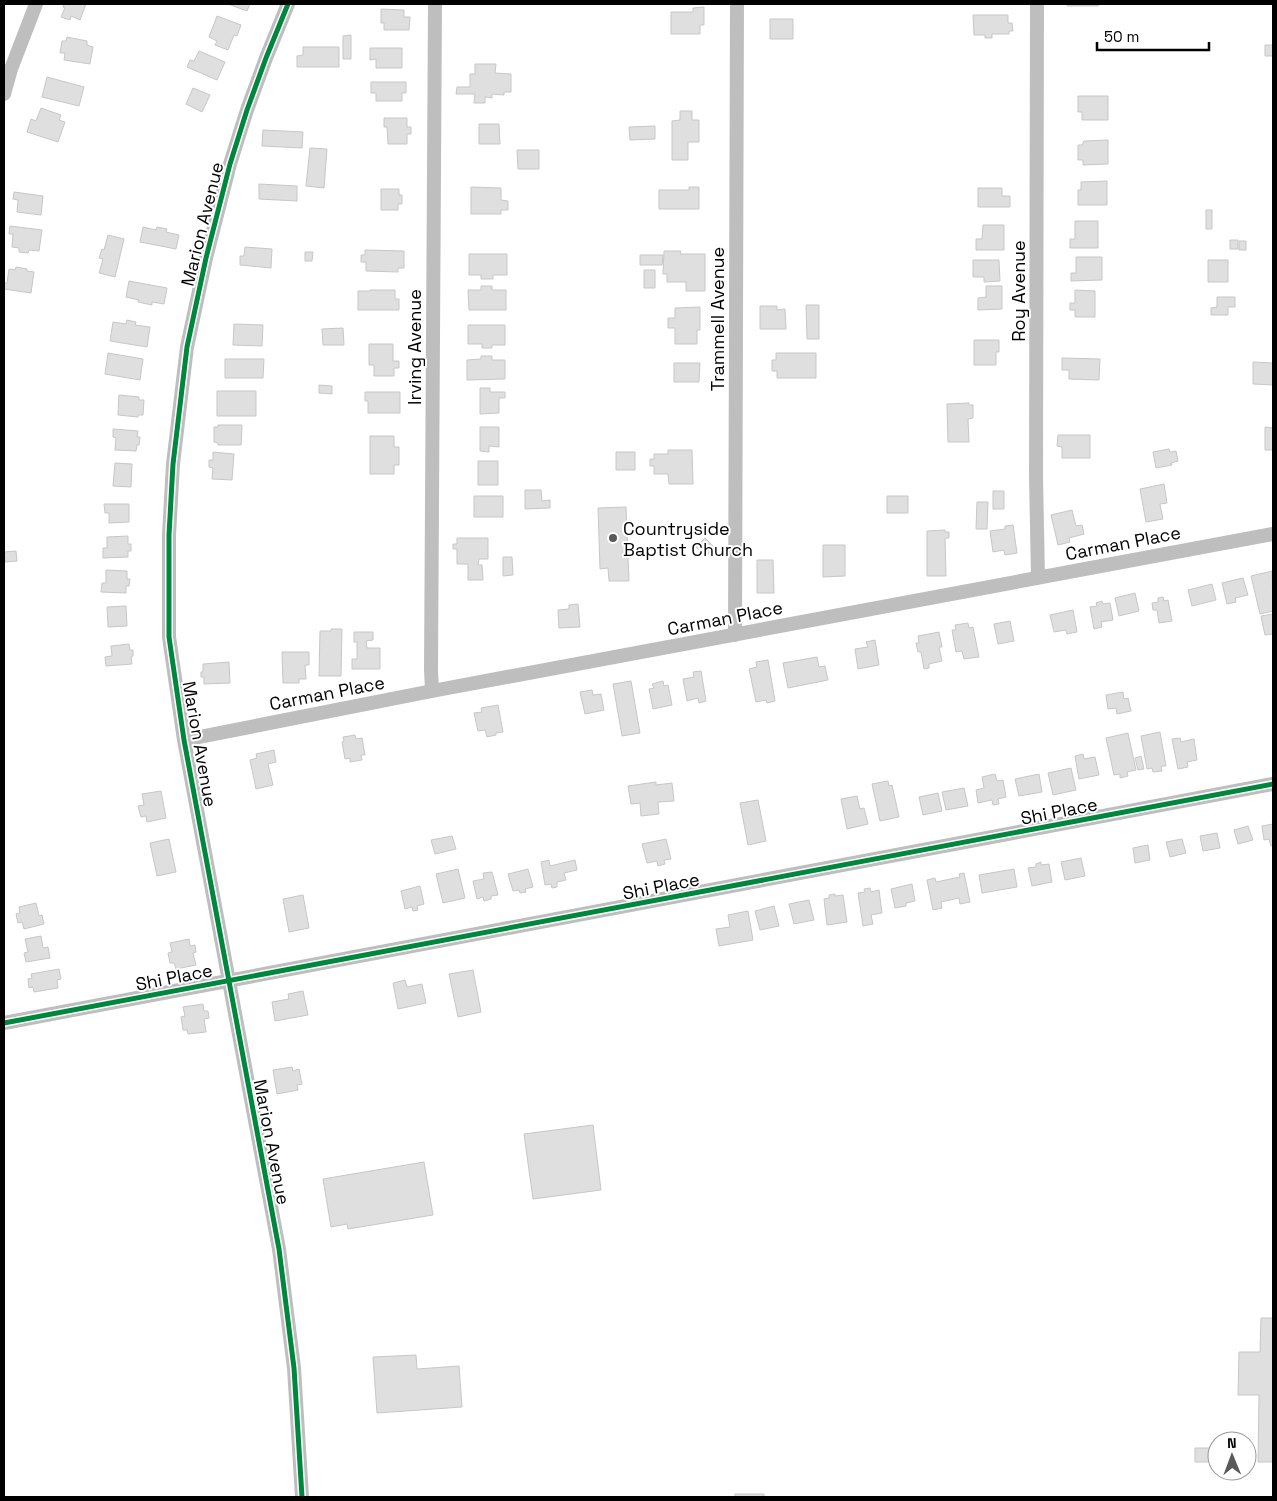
<svg xmlns="http://www.w3.org/2000/svg" width="1277" height="1501" font-family="'Space Grotesk',sans-serif">
<rect width="100%" height="100%" fill="#fff"/>
<path fill="#dfdfdf" stroke="#c7c7c7" d="M64,4H86L80,20L71,16L70,20L61,17L65,8L63,7Z
M228,4H250L247,11Z
M1067,4H1099L1098,6H1067Z
M704,7V25H700V34H671V12H693V8Z
M381,9L404,10V17H410L409,30H384V23H381Z
M973,15H1008V23H1012L1013,31H1009V34H992V38H985V35H974Z
M217,16L241,25L237,36L234,35L228,50L215,45L217,41L209,37Z
M770,19H793V39H770Z
M351,35V59H343V36Z
M67,37L87,41V45L93,47L90,64L64,60L65,53H60L62,41H66Z
M1265,45H1273V56H1265Z
M303,47H339V67H297V56L303,55Z
M370,48H402V68H376V59L370,60Z
M199,51L225,62L217,80L187,67L190,60L194,61Z
M475,64H496L495,73L511,74V92H504V95L492,94V98L485,97V103H474L475,94H456L457,87H470V74H475Z
M47,77L84,87L79,106L42,97Z
M371,82H406V93H402V101H376V93H371Z
M193,88L210,95L202,112L186,104Z
M1078,96H1108V120H1082V112H1078Z
M41,108L61,115L59,120L65,122L58,142L27,132L31,119L36,121Z
M680,111H692V120H699V142H688V160H672V121L680,120Z
M384,118H407V127H411V134H407V144H388L387,127H384Z
M479,124H499L500,144H479Z
M655,126V139L630,140L629,127Z
M263,130L303,132L302,148L262,146Z
M1108,140V164L1083,165V160H1078V145H1082L1084,141Z
M310,148L327,149L324,188L306,186Z
M517,150H539V169H518Z
M1107,181V205H1078V190H1081V182Z
M259,184L297,186V201L259,199Z
M471,187L501,188V200L508,201V210H501V214H471Z
M689,187H699V209H659V190H689Z
M978,188H1002V196H1010V207H978Z
M381,189H399V195H402V204H398V210H381Z
M14,192L43,196L41,215L17,212L18,200L13,199Z
M1206,210H1212V229H1206Z
M1075,221H1098V248H1070V239H1075Z
M983,225H1004V250H976V239H982Z
M10,226L42,230L39,251L29,250L28,253L19,252V248L12,247L13,234H9Z
M143,227L156,230L157,227L167,229L166,232L179,235L176,249L140,242Z
M108,235L124,239L115,277L99,273L103,259L99,258L102,249L104,250Z
M1230,240H1238V249H1230Z
M1239,241H1246V250H1239Z
M245,247L272,249L271,268L240,265V256H244Z
M365,250L404,251V268H398V272L366,271V262H361V255H365Z
M664,251H681L680,254H705V291H686V282H667V274H663Z
M305,252H313L312,261H305Z
M469,254H507V275H493V279H481V275H469Z
M640,255H663L662,265H640Z
M1076,257H1102V280L1071,281V273H1076Z
M973,260H999L1000,281L984,282V277H973Z
M1208,260H1228V282H1208Z
M16,267L27,269V271L34,272L31,293L4,289V283H7L9,269L15,270Z
M644,270H655V288H644Z
M129,281L167,288L164,304L152,302V305L138,302L139,300L126,297Z
M481,286H492V290H506V310H469L468,290H481Z
M986,286H1002V309L978,310V298L986,297Z
M370,290H395V299H399V310H358V291H370Z
M1075,290L1095,291V317H1075V310H1070V303H1075Z
M1217,297H1235V307H1228V315H1211V308L1217,307Z
M806,305H819V339H807Z
M760,306H777V310L785,309L786,329H760Z
M700,307V330H697V344H675V328H668V318H675V308Z
M127,320L136,322L135,325L150,327L147,347L110,341L113,322L126,324Z
M234,324L263,325L262,346L233,345Z
M468,325H505V345H492V348H482V344H468Z
M343,328L344,345H323L322,329Z
M974,340H999V352H996V365H974Z
M369,344H393V361H399V368H394V376H374V365H369Z
M108,353L143,359L140,380L105,374Z
M776,353H816V378H777V371H772V360H776Z
M481,356H492V360H505V379L467,380V360L481,359Z
M1062,358L1100,359L1099,380L1069,379V370H1062Z
M225,359H264L263,378H225Z
M1253,362L1273,363V385L1253,384Z
M674,363H700L699,382H674Z
M319,385L332,386V394L319,393Z
M480,388H490V392H505V398H499V413L480,414Z
M217,391H256V416H217Z
M365,392H400V413H368V401H365Z
M119,395L139,397V400H144L143,415H138V417L118,415Z
M969,403V405H973V418L968,419L969,442H948L947,404Z
M218,425H242L241,445H218V443L214,442V427H218Z
M480,427H499V447L489,446V452L480,451Z
M1265,427L1273,428V450H1265Z
M113,429L138,431L137,437H140L139,445H137L136,451L115,450L116,438L113,437Z
M1058,435H1090V458H1062V447L1057,446Z
M370,436H394V447H399V465H394V474H370Z
M1169,449L1170,452L1176,451L1178,461L1171,463L1172,465L1156,468L1153,452Z
M668,450H692L693,484H669L668,474H654V466H650V459H654V454H668Z
M213,452L234,454L232,480L212,479L213,468L209,467V460H213Z
M616,452H635V470H616Z
M478,461H498V485H478Z
M115,463L132,464L131,487L113,486Z
M1164,484L1167,503L1160,504L1163,519L1146,522L1140,489Z
M525,490H541L542,501L550,500V508L525,509Z
M993,491H1004V509H993Z
M474,496H503V517H474Z
M887,496H908V513H887Z
M977,502H988L987,529H976Z
M104,504H129V522L109,523V513H105Z
M626,507L629,581H609L608,568L600,569L598,508Z
M1072,510L1076,526L1082,525L1084,534L1069,538L1070,542L1058,545L1051,515Z
M1013,525L1017,553L1005,555L1004,550L993,552L990,531L1005,529V526Z
M945,530V532H949V538H945L946,576H927V531Z
M128,536V544H131V551H128V557L103,558V548H107V537Z
M457,538H488V559H479L478,565H482L483,580H468V564H457V549H453V544H457Z
M705,538L715,548L705,557L696,547Z
M823,545H845V576L823,577Z
M16,551L17,561L5,562L4,552Z
M503,557H512L513,575L503,576Z
M757,560H773L774,593H757Z
M106,570L127,571V579H130L129,586H126V593L101,592L102,583H106Z
M1272,571L1273,611L1260,614L1251,576Z
M1243,578L1248,595L1235,598L1236,602L1227,604L1222,583Z
M1212,584L1216,600L1192,606L1188,590Z
M1135,593L1139,611L1119,616L1115,598Z
M1163,597L1164,601L1168,600L1172,621L1159,623L1157,610H1153L1152,603L1158,602V598Z
M1102,601L1103,604L1110,603L1113,620L1101,622L1102,627L1094,629L1090,607L1097,606L1096,603Z
M578,604L580,627L559,628L558,610L569,609V605Z
M126,606L127,626L108,627L107,607Z
M1073,610L1077,632L1067,634L1066,630L1054,632L1050,615Z
M1273,614V634L1265,635L1261,616Z
M1010,621L1014,641L998,644L994,624Z
M968,623L969,628L973,627L979,657L964,659L962,651L956,652L952,630H956L955,625Z
M331,629H342L341,676H319L320,631H331Z
M354,632H373V640L366,641L367,648H380V669H352V659H357V642H354Z
M939,632L942,647H939L942,661L929,664V668L924,669L921,652H918L916,643H919L918,636Z
M875,640L879,665L858,669L855,649L868,647L866,642Z
M129,644L130,650H133V656L131,657L132,664L106,666L105,657L112,656L111,646Z
M282,652H309V665H305L306,679H299V683H283Z
M817,657L819,667L825,666L828,680L788,688L783,663Z
M768,660L775,701L767,703L766,700L756,702L749,669L757,667L756,662Z
M229,662L230,683L204,684V677H201V672H203V664Z
M701,671L706,701L699,703L698,698L687,701L683,679L694,677L693,672Z
M631,681L640,733L622,736L613,684Z
M663,681L664,686L668,685L672,705L653,709L649,689L654,688L652,684Z
M592,690L593,695L601,694L604,710L585,714L580,692Z
M1123,692L1124,699L1128,698L1131,711L1117,714L1116,708L1108,709L1106,695Z
M498,705L503,732L496,733V735L487,737L485,730L478,731L474,713L482,712L481,708Z
M1160,732L1166,766H1161L1162,771L1153,772L1152,768L1147,769L1141,736Z
M1128,733L1136,770L1127,772L1128,776L1120,778V774L1114,775L1106,738Z
M355,735L356,739L362,738L365,755H361L362,760L350,762V758L345,759L342,742L344,741L343,737Z
M1180,738L1181,742L1194,739L1197,760L1187,762L1188,767L1178,769L1172,739Z
M274,750L276,762L268,764L273,785L256,789L250,760L257,758L256,754Z
M1083,754L1084,759L1095,757L1099,775L1079,779L1075,756Z
M1141,756L1144,769L1138,770L1135,758Z
M1071,768L1076,790L1053,795L1048,773Z
M995,774L997,781L1003,780L1006,797L998,799L999,804L993,805L992,800L978,803L976,790L984,788L982,777Z
M1039,774L1042,792L1019,796L1015,779Z
M888,781L889,786L892,785L899,817L880,821L872,784Z
M656,782V785L672,783L674,801L658,802L659,814L641,816L640,803L631,804L628,786Z
M964,788L968,806L946,810L942,792Z
M161,791L166,818L147,822L146,816L141,817L138,806L144,805L142,794Z
M938,793L942,811L923,815L919,797Z
M857,796L860,809L864,808L868,824L847,829L841,799Z
M758,800L766,841L748,845L740,803Z
M1273,824V845L1271,846L1269,839L1264,840L1262,826Z
M1248,826L1253,840L1238,844L1234,830Z
M1217,833L1220,848L1203,851L1200,836Z
M452,836L456,849L435,854L431,840Z
M169,839L176,872L157,876L150,843Z
M666,839L671,859L664,860L665,864L658,866L657,861L647,863L642,844Z
M1182,839L1186,853L1170,857L1166,842Z
M1148,845L1150,860L1135,863L1133,848Z
M1081,858L1085,876L1065,880L1061,862Z
M549,860L550,866L575,860L577,870L564,873L566,880L557,882V887L552,888L551,884L545,885L541,862Z
M1041,862V865L1049,864L1052,882L1032,886L1028,868L1036,867V864Z
M458,869L465,898L443,903L436,874Z
M528,869L533,887L525,889L526,892L520,893L519,890L513,891L508,874Z
M1014,869L1017,887L982,893L979,875Z
M492,872L498,895L491,896V899L484,901L483,897L477,899L473,881L484,879L483,873Z
M964,873L970,902L960,904L959,898L941,902L942,908L933,910L927,880L935,878L936,882L960,877L959,874Z
M912,884L915,901L906,903V906L895,908L891,889Z
M420,886L424,904L417,906L418,910L413,911L412,907L405,909L401,891Z
M870,888L871,892L879,890L882,913L871,915L873,924L863,926L858,893L865,892L864,889Z
M835,894V896L843,895L847,922L827,925L824,899L829,898V895Z
M303,895L309,928L289,932L283,899Z
M809,900L814,920L794,924L789,904Z
M36,903L39,916L42,915L44,924L24,929L22,922L18,923L16,914L20,913L19,907Z
M774,906L779,926L760,930L755,911Z
M748,911L753,940L719,946L716,929L730,927L728,915Z
M41,936L43,948L48,947L50,958L26,962L24,953L28,952L25,939Z
M189,939L190,946L195,945L196,952L193,953L196,965L176,969L174,963H170L168,953L172,952L170,943Z
M59,969L61,979L57,980L58,988L34,992L33,987L29,988L28,979L32,978L31,974Z
M473,970L481,1012L458,1017L449,974Z
M405,980L407,987L422,984L426,1003L398,1009L393,983Z
M303,991L308,1015L275,1021L272,1002L289,999L288,994Z
M203,1004L204,1011H208L209,1018L204,1019L206,1032L188,1034L187,1030H183L181,1017L185,1016L183,1007Z
M292,1067L293,1071L299,1069L302,1084L297,1085L298,1090L277,1094L273,1070Z
M593,1125L601,1190L533,1199L524,1134Z
M424,1162L433,1215L348,1229L347,1224L331,1227L323,1179Z
M1261,1318H1273V1462H1258L1259,1395H1238L1239,1352H1260Z
M416,1355L417,1369L459,1366L462,1407L377,1413L373,1357Z
M1195,1448H1217V1462H1195Z
M735,1494H764V1497H735Z"/>
<g fill="none" stroke-linecap="round" stroke-linejoin="round">
<path stroke="#bebebe" stroke-width="14" d="M288,4L266,58L247,110L230,164L206,258L187,347L173,464L169,535V637L184,740L279,1249L294,1368L302,1497
M1037,4L1036,476L1038,578
M4,94L11,69L36,4
M735,635L737,4
M432,691L431,670L435,4
M184,740L432,691L1273,534
M4,1023L1273,784"/>
<defs>
<path id="cycleway" d="M288,4L266,58L247,110L230,164L206,258L187,347L173,464L169,535V637L184,740L279,1249L294,1368L302,1497
M4,1023L1273,784"/>
</defs>
<use href="#cycleway" stroke="#fff" stroke-width="8"/>
<use href="#cycleway" stroke="#00873e" stroke-width="5"/>
</g>
<circle fill="#595959" stroke="#fff" stroke-width="2" cx="613" cy="538" r="5"/>
<g text-anchor="middle" dominant-baseline="central" stroke-width="4" stroke-linejoin="round" paint-order="stroke">
<g font-size="18" fill="#000" stroke="#fff">
<text transform="translate(202 224) rotate(-76)">Marion Avenue</text>
<text transform="translate(1018 291) rotate(-90)">Roy Avenue</text>
<text transform="translate(717 319) rotate(-90)">Trammell Avenue</text>
<text transform="translate(414 347) rotate(-90)">Irving Avenue</text>
<text transform="translate(1123 543) rotate(-11)">Carman Place</text>
<text transform="translate(725 618) rotate(-11)">Carman Place</text>
<text transform="translate(327 693) rotate(-11)">Carman Place</text>
<text transform="translate(200 744) rotate(80)">Marion Avenue</text>
<text transform="translate(1059 811) rotate(-11)">Shi Place</text>
<text transform="translate(661 886) rotate(-11)">Shi Place</text>
<text transform="translate(174 977) rotate(-11)">Shi Place</text>
<text transform="translate(272 1142) rotate(79)">Marion Avenue</text>
</g>
<g font-size="18" fill="#000" stroke="#fff" text-anchor="start">
<text x="623" y="528">Countryside<tspan x="623" dy="21">Baptist Church</tspan></text>
</g>
</g>
<rect width="1277" height="1501" fill="none" stroke="#000000" stroke-width="10"/>
<g transform="translate(1232 1456) rotate(359)"><circle r="24" fill="#ffffff" stroke="#999999"/>
<path d="M0-4L9 19L0 12L-9 19Z" fill="#595959"/>
<text y="-8" font-size="14" font-weight="bold" text-anchor="middle" fill="#000000">N</text>
</g>
<path d="M1097 42v8h112v-8" fill="none" stroke="#000000" stroke-width="2.5"/>
<text x="1104" y="42" font-size="15" fill="#000000" stroke="#ffffff" stroke-width="4" paint-order="stroke">50 m</text>
</svg>
